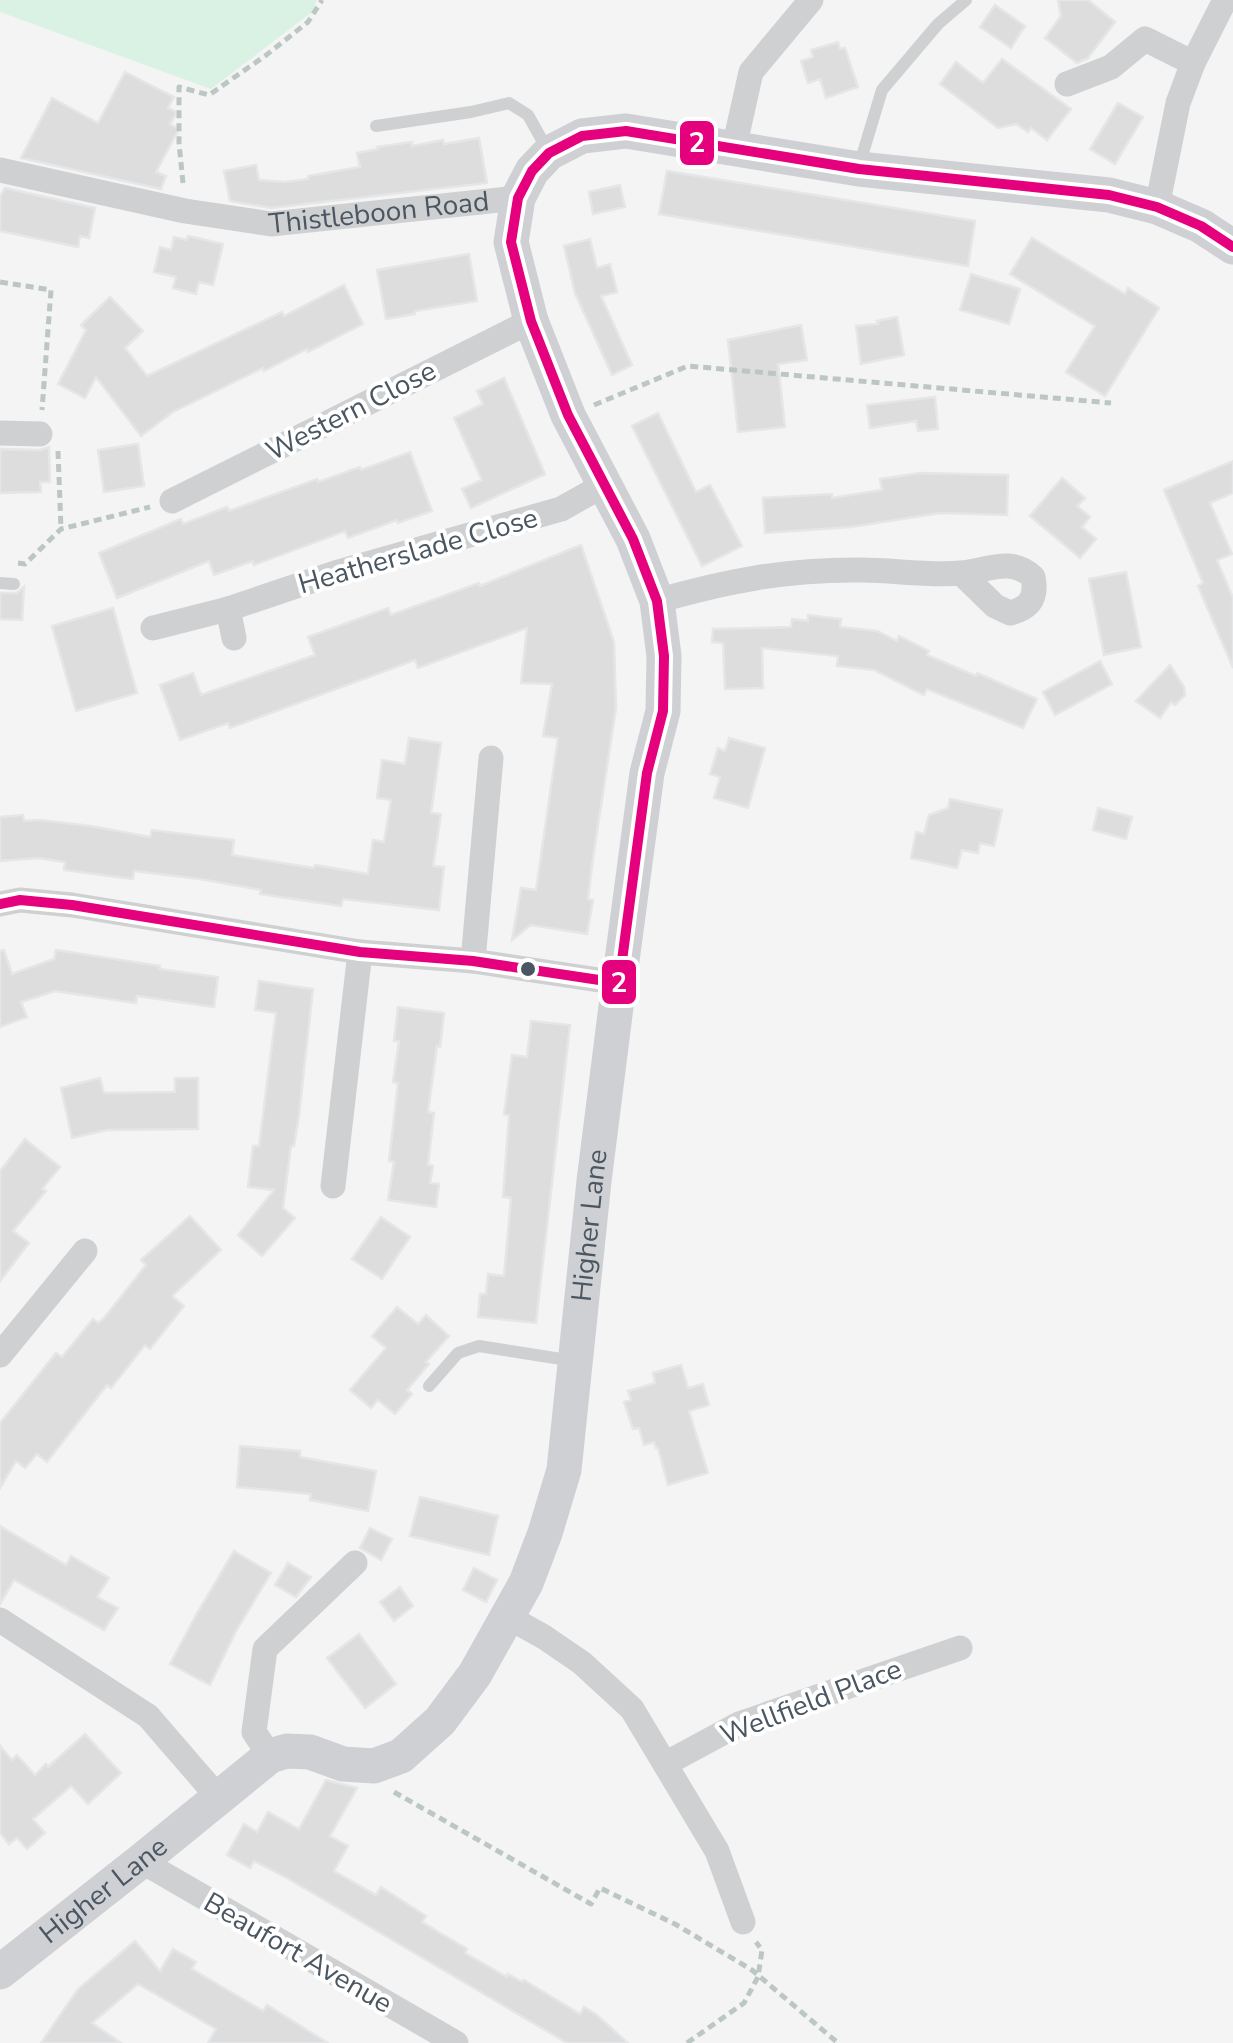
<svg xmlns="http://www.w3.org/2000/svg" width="1233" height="2043" font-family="'Nunito Sans',sans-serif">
<rect width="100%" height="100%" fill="#f4f4f4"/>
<path fill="#d9f2e3" d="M0,0H317L312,12L211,89L0,12Z"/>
<path fill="#ddddde" stroke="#e5e6e7" stroke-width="2.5" d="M1058,0H1088L1115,22L1088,58L1077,63L1045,38L1061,16Z
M995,5L1025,26L1011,48L980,27Z
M838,42L840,49L845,48L858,87L826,98L820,79L808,83L801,61L813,57L811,50Z
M1002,59L1071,109L1047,140L1031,128L1028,132L1016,124L998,128L940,84L956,62L983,83Z
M125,72L174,97L168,108L177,112L170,124L179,129L156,172L166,176L161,189L21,158L52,98L98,123Z
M1118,103L1143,117L1115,164L1090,149Z
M479,138L487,183L271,208L230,201L224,171L256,165L259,180L285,182L308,179V176L360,167L357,153L378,149L377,147L412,142V146L443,140L444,144Z
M667,171L975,221L968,266L659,214Z
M620,185L625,207L593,214L589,192Z
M5,188L95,208L89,238L80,236L78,247L0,231V197Z
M188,236L223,244L213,285L199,282L196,294L173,288L176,277L154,272L160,247L171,250L174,237L187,240Z
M1032,238L1125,294L1128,288L1159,308L1105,396L1066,372L1095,326L1010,274Z
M590,239L597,268L610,264L617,292L601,296L632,365L612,375L575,293L564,246Z
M469,254L477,301L415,311V314L386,319L377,270Z
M971,274L1020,289L1009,324L960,310Z
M344,285L363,324L308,352L307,349L264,371L263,368L173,412L141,436L96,377L85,398L58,384L86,330L81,325L110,297L143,331L125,348L147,376L282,312L284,316Z
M897,317L904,355L861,364L856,326L878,324L877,321Z
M801,325L807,360L778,364L785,427L738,432L728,340Z
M504,378L545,474L471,508L462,489L482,480L454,418L483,404L477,391Z
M935,397L938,429L918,431L916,421L870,428L867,405Z
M658,413L696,492L710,485L742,546L702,566L632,426Z
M138,444L144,486L104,492L98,450Z
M49,447L50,482H40L41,492L0,493V449L40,450Z
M410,452L432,511L398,523L397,520L348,538L345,531L254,565L253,561L214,575L209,561L117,598L99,553L181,519L183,524L227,507L229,511L317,479L318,482L360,467L361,470Z
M1233,461V493L1210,503L1232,554L1217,560L1233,598V668L1198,586L1203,583L1164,490Z
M920,473L1008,475L1007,515L940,513L851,527L765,533L763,498L832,494V498L882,490L880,479Z
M1062,478L1085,498L1077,506L1090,517L1082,527L1096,539L1080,558L1030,516Z
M581,545L614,642L616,708L593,858L588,899L593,900L587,934L531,925L512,940L521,888L536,890L558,738L543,736L552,684L521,683L527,628L418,668L415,660L230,728L228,723L180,740L160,685L193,673L201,695L315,655L308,637L388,608L391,615L479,583L480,586Z
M1126,572L1141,647L1104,655L1089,579Z
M24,587L22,620L0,619V593H17Z
M113,608L137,693L76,711L52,626Z
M808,615L841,619L840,627L877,631L897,641L899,636L929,651L927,655L976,676L977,673L1037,699L1023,728L927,689L924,695L874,670L837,666L838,656L762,648L763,688L725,689L723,643L712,642L713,629L791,627L792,619L808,621Z
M1100,661L1112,684L1055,715L1043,692Z
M1170,665L1184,687L1185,695L1175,705L1171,702L1160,718L1136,701Z
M409,738L441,743L431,813L441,814L433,866L444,867L439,910L343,899L341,906L260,894L261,890L200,879L134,871L133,879L64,870L65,862L38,858L0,861V817L23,815L24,821L39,820L91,826L150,837L152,830L234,840L232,855L314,868L315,865L368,874L373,840L384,842L391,800L377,798L382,760L405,764Z
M729,738L765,748L748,808L714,798L720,777L710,774L718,748L725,751Z
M950,799L1002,810L994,846L980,843L978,853L962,850L957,868L911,858L916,832L924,834L929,815L948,808Z
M1098,808L1132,817L1126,839L1093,830Z
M4,950L12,974L54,959L56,950L160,966L159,969L218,977L214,1007L137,996L136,1003L55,991L21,1002L27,1017L0,1027V951Z
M259,981L313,989L299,1115L294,1146H291L283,1208L295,1218L262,1256L238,1235L274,1190L248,1187L253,1146H259L276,1013L255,1010Z
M398,1007L444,1013L440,1047L437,1046L428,1112L434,1113L428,1165L433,1166L430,1183L439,1184L436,1207L388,1200L394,1162L389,1161L398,1083L393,1082L399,1041H394Z
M531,1021L570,1025L536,1323L478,1317L480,1294H486L488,1274L504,1276L511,1198L503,1197L509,1115L504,1114L512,1055L527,1057Z
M100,1078L104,1093L175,1092V1078H198V1129L107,1130L72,1138L61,1088Z
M25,1139L60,1167L42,1189L46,1191L13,1231L29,1243L0,1281V1171Z
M190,1216L221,1250L172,1296L184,1306L150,1349L145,1345L111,1388L107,1385L47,1462L37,1454L25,1468L16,1461L0,1488V1423L56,1353L62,1357L93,1319L98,1323L104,1318L146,1265L141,1260Z
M381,1217L410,1237L382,1279L352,1259Z
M397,1307L418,1324L426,1315L449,1336L426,1362L429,1364L407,1390L412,1394L395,1414L378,1400L371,1408L350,1390L386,1348L372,1336Z
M681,1365L688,1388L703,1384L709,1405L689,1411L708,1473L668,1485L658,1448H656L654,1442L644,1445L639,1428L633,1429L624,1402L631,1400L628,1391L655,1383L653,1373Z
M240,1446L300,1451V1457L376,1471L368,1511L310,1500L311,1494L237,1487Z
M420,1497L498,1516L489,1555L410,1536Z
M0,1526L66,1565L71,1556L109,1578L97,1597L118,1608L104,1630L14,1580L0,1604Z
M370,1528L392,1539L381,1560L360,1548Z
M234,1551L271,1573L236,1631L210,1685L170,1664L196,1615Z
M288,1563L311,1577L296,1597L275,1585Z
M474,1568L497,1580L486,1602L463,1590Z
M400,1587L413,1606L394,1621L380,1602Z
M359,1634L396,1684L365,1708L327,1658Z
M85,1734L121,1773L88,1804L71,1786L33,1819L45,1833L27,1849L17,1838L9,1844L0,1833V1746L12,1760L17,1755L35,1775L46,1764L48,1767Z
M326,1780L357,1788L330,1836L348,1846L334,1871L376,1895L381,1887L426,1916L422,1922L467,1949L465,1953L507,1977L508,1974L522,1982L524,1980L580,2014L584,2007L597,2015L628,2043H567L287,1878L254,1861L250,1868L227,1855L244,1824L257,1832L268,1812L299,1829Z
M135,1941L160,1971L173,1949L196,1962L192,1969L263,2011L267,2005L328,2043H208L216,2029L138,1984L92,2023L121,2043H41L78,1989Z"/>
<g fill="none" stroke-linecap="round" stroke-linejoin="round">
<path stroke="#bcc7c4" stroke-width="5" stroke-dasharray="8 5" stroke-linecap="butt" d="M183,183L179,143V87L209,95L265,56L308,22L322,0
M0,282L51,290L42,410
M594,405L688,366L1111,403
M58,451L61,529
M18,563L25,564L61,529L150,507
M394,1792L591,1904L600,1888L675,1924L752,1970L838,2043
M687,2043L744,2003L758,1977L762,1950L756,1942"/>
<path stroke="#ced0d2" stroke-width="12" d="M376,126L471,112L509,103L528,115L548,151
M859,166L882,90L938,24L966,0
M0,583L14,584
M429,1386L458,1353L479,1346L574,1361"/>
<g stroke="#ced0d2" stroke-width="25">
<path d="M1067,84L1111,67L1145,39L1193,63"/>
<path d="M734,148L751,72L811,0"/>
<path id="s1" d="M0,170L185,211L271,224L518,198"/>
<path d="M1157,207L1178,103L1193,63L1225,0"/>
<path d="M0,433L40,434"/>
<path d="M172,501L531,321"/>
<path d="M657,601C727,581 788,569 861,570C894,570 928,576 961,573C987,571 1011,556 1033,577C1037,597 1030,608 1010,613L995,606L961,573"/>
<path d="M228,609L234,638"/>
<path d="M153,628L228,609L335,573L561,509L604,485"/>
<path d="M0,904L20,900L72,905L360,952L473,961L619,983"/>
<path d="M473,961L491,758"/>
<path d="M333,1186L360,952"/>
<path d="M0,1355L85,1251"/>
<path d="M508,1617L544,1637L582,1663L632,1709L717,1851L743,1922"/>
<path d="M0,1620L148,1716L218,1797"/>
<path d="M270,1756L254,1732L265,1649L355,1563"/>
<path d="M665,1764L739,1724L960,1648"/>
<path d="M141,1861L456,2043"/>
</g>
<path stroke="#ced0d4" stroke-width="35" id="s2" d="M0,1972L141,1861L270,1756L287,1751L310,1752L343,1764L374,1766L401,1756L440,1721L475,1674L526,1583L545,1533L564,1470L594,1181L619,983L647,773L663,711L664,656L657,601L633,539L568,415L531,321L511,242L518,198L532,171L549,153L582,136L626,131L859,169L1109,195L1157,207L1201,226L1233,247"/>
<defs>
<path id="bus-1" d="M0,904L20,900L72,905L360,952L473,961L619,983L647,773L663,711L664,656L657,601L633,539L568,415L531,321L511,242L518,198L532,171L549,153L582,136L626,131L859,169L1109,195L1157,207L1201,226L1233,247"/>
</defs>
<use href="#bus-1" stroke="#fff" stroke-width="18"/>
<use href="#bus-1" stroke="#e5007d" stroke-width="10"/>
</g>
<circle fill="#4a5661" stroke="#fff" stroke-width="4" cx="528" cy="969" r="9"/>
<g text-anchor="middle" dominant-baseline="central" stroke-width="8" stroke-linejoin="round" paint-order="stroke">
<g font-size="28" fill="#4a5661" stroke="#fff">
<text stroke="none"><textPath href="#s1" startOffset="385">Thistleboon Road</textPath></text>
<text transform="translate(351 411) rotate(-27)">Western Close</text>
<text transform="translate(418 551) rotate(-16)">Heatherslade Close</text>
<text stroke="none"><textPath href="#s2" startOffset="1062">Higher Lane</textPath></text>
<text transform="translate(811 1702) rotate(-21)">Wellfield Place</text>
<text stroke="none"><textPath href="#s2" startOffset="132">Higher Lane</textPath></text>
<text transform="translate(298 1953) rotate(30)">Beaufort Avenue</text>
</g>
</g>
<g stroke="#fff" stroke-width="4">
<rect x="678" y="119" width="38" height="48" rx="10" fill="#e5007d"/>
<rect x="600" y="958" width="38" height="48" rx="10" fill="#e5007d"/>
</g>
<g font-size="28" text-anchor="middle" font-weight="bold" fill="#fff">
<text x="697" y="152">2</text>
<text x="619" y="992">2</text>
</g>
</svg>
